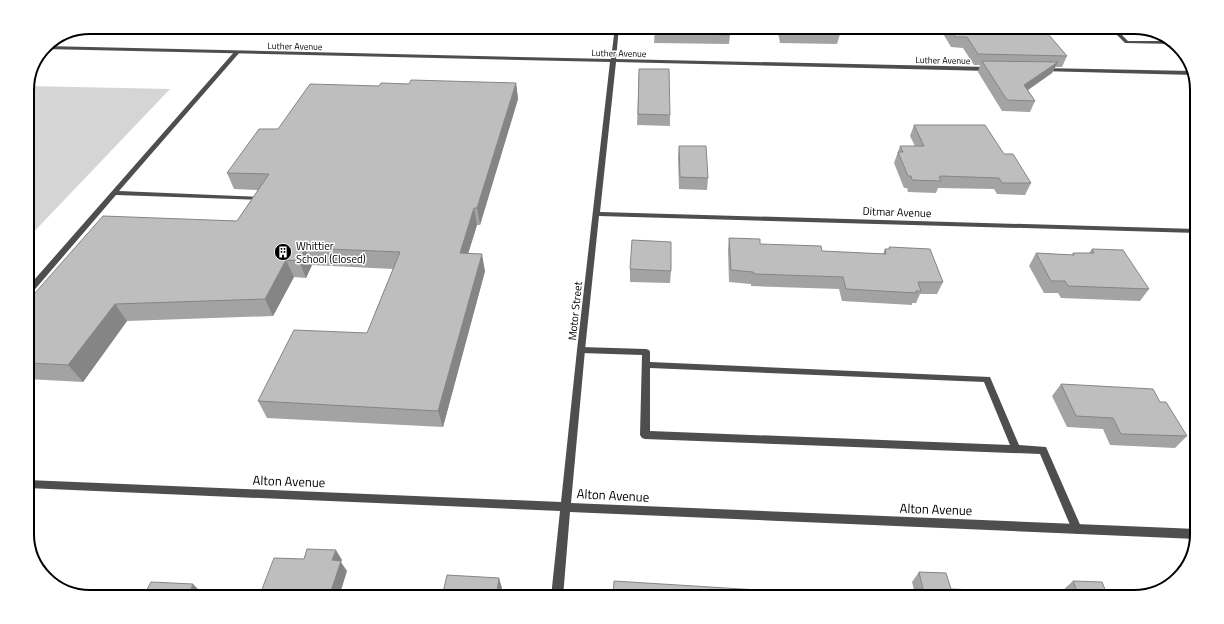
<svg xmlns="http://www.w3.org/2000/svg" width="1224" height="624" font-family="'Titillium Web',sans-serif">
<rect width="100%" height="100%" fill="#fff"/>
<path fill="#d5d5d5" d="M27,86L170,89L27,239Z"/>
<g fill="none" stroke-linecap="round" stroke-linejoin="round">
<path fill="#4e4e4e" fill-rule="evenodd" d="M1109,27H1114L1128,41H1171L1174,44L1125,43Z
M235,51L240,52L119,191L260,197L263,199L262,200L116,195L30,295L27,296V288Z
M581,347L646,349L649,350L650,352V362L990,377L1019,445L1046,447L1082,529L1081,532L1077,534L1073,532L1040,454L645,439L642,438L640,435L642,355L581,353L578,352L577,350L578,348ZM650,368L984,382L1010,445L650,431Z"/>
<path fill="#4e4e4e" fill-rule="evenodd" d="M615,27H619L616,59L990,67L993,69L990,71L616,62L600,212L1197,229V233L599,216L585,350L571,503L1197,529L1196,539L570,512L563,597H551L560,511L27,488V480L561,502L577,350L610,62L44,49L45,46L611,59Z
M1043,68L1192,71L1193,75L1041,71L1040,70Z"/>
</g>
<path fill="#a3a3a3" d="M655,27L730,35L729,44L654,43Z
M777,27H837L840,34L837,44L780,43Z
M939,27H1042L1067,56L1062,67H1055L1052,73L1028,90L1035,101L1030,112L1002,111L978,72L980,65H974L963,48L951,47Z
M639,69L670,115V126L637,125Z
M516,83L518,99L480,225H477L468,254L485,271L443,427L267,418L258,401L367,333L393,269L312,265L306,278L294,277L273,316L127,321L83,382L27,379V302L237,221L258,190L234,189L227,173L278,129L379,86Z
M914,125L1004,154L1031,183L1025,195L997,194L994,189L938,188L936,193L908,192L907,188H904L894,163L900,146H915L910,136Z
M679,146L708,178L707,190L679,189L678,157Z
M729,238L760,244L822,251L883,254L885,249H889V247L943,282L937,294H920L916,303H912V305L842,301L839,289L751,286V284L729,282L728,250Z
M1092,249L1149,289L1140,301L1061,298L1058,293H1044L1029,266L1036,253L1072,255L1073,253H1089Z
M630,269L671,271L670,283L630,282Z
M1061,384L1160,402L1187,436L1175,448L1110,445L1103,429L1067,427L1052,396Z
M919,572L951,589L1063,594L1062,591L1073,581L1116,597H908L914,590L912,582Z"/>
<path fill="#858585" d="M1058,62L1052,73L1019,96L1024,85Z
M516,83L518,99L480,225L477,208Z
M474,208L477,225L463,270L460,253Z
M305,248L312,265L306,278L299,261Z
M482,254L485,271L443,427L438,411Z
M286,260L294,277L273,316L265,299Z
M115,304L127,321L83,382L68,365Z
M336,550L342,560L341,562L347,571L339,597H329L332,560Z
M499,578L502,588L500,597H496Z
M193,584L203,594L202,597H187Z"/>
<path fill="#bebebe" stroke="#858585" d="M655,27H729L730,35L655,33Z
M780,27H837L840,34L782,33Z
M949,27H1042L1067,56L978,54L967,37H955Z
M982,61L1058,62L1024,85L1035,101L1007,100Z
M639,69H669L670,115L638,114Z
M411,80L516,83L477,208H474L460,253L482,254L438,411L258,401L294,330L367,333L400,252L305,248L299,261L286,260L265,299L115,304L68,365L27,363V302L103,216L237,221L269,174L227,173L259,129H278L310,84L379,86L381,83L409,84Z
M914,125H985L1004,154H1013L1031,183H1002L999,178L941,176L939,177L941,181L912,180L911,176H908L898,152H903L900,146H924Z
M679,146H706L708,178L680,177Z
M729,238L760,239V244L821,246L822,251L886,254L885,249H890L889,247L930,249L943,282H918L921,291H916L917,293L846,289L843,277L754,274L753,272L731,270Z
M632,240L671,242V271L630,269Z
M1092,249L1123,250L1149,289L1068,286L1065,281H1051L1036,253L1074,255L1073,253H1094Z
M1061,384L1153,389L1160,402H1166L1187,436L1121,434L1113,418L1076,416Z
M307,549L336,550L332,560L341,561L329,597H259L274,558L304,559Z
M919,572L946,573L951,589L1078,594L1073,581L1102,582L1107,594L1115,595L1116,597H916L914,589H923Z
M447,575L499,578L496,597H442Z
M614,581L822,594L823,597H613Z
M151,582L193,584L187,597H143Z"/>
<defs>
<symbol id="building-disc" viewBox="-11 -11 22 22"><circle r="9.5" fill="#000" stroke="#fff"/><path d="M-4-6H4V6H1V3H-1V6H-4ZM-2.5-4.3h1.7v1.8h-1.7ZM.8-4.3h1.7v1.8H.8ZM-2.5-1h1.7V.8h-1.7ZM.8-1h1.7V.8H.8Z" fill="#fff"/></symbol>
</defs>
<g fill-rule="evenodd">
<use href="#building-disc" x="273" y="242" width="20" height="20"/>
</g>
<g text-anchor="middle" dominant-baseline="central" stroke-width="3" stroke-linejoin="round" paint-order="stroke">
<g font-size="9" fill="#000" stroke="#fff">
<text transform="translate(295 46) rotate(1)">Luther Avenue</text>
<text transform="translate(619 53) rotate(1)">Luther Avenue</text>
<text transform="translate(943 60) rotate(1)">Luther Avenue</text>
</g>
<g font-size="11" fill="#000" stroke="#fff">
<text transform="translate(897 212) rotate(2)">Ditmar Avenue</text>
<text transform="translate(575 311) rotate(-84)">Motor Street</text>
</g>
<g font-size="11" fill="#000" stroke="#fff" text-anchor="start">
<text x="296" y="246">Whittier<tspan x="296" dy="13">School (Closed)</tspan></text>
</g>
<g font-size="13" fill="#000" stroke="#fff">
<text transform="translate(289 481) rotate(2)">Alton Avenue</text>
<text transform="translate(613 495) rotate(3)">Alton Avenue</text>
<text transform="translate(936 509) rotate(2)">Alton Avenue</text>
</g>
</g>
<path d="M0 0H1224V624H0ZM90 34H1134A56 56 0 0 1 1190 90V534A56 56 0 0 1 1134 590H90A56 56 0 0 1 34 534V90A56 56 0 0 1 90 34Z" fill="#fff" fill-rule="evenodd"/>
<path fill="none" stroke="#000" stroke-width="2" d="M90 34H1134A56 56 0 0 1 1190 90V534A56 56 0 0 1 1134 590H90A56 56 0 0 1 34 534V90A56 56 0 0 1 90 34Z"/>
</svg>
